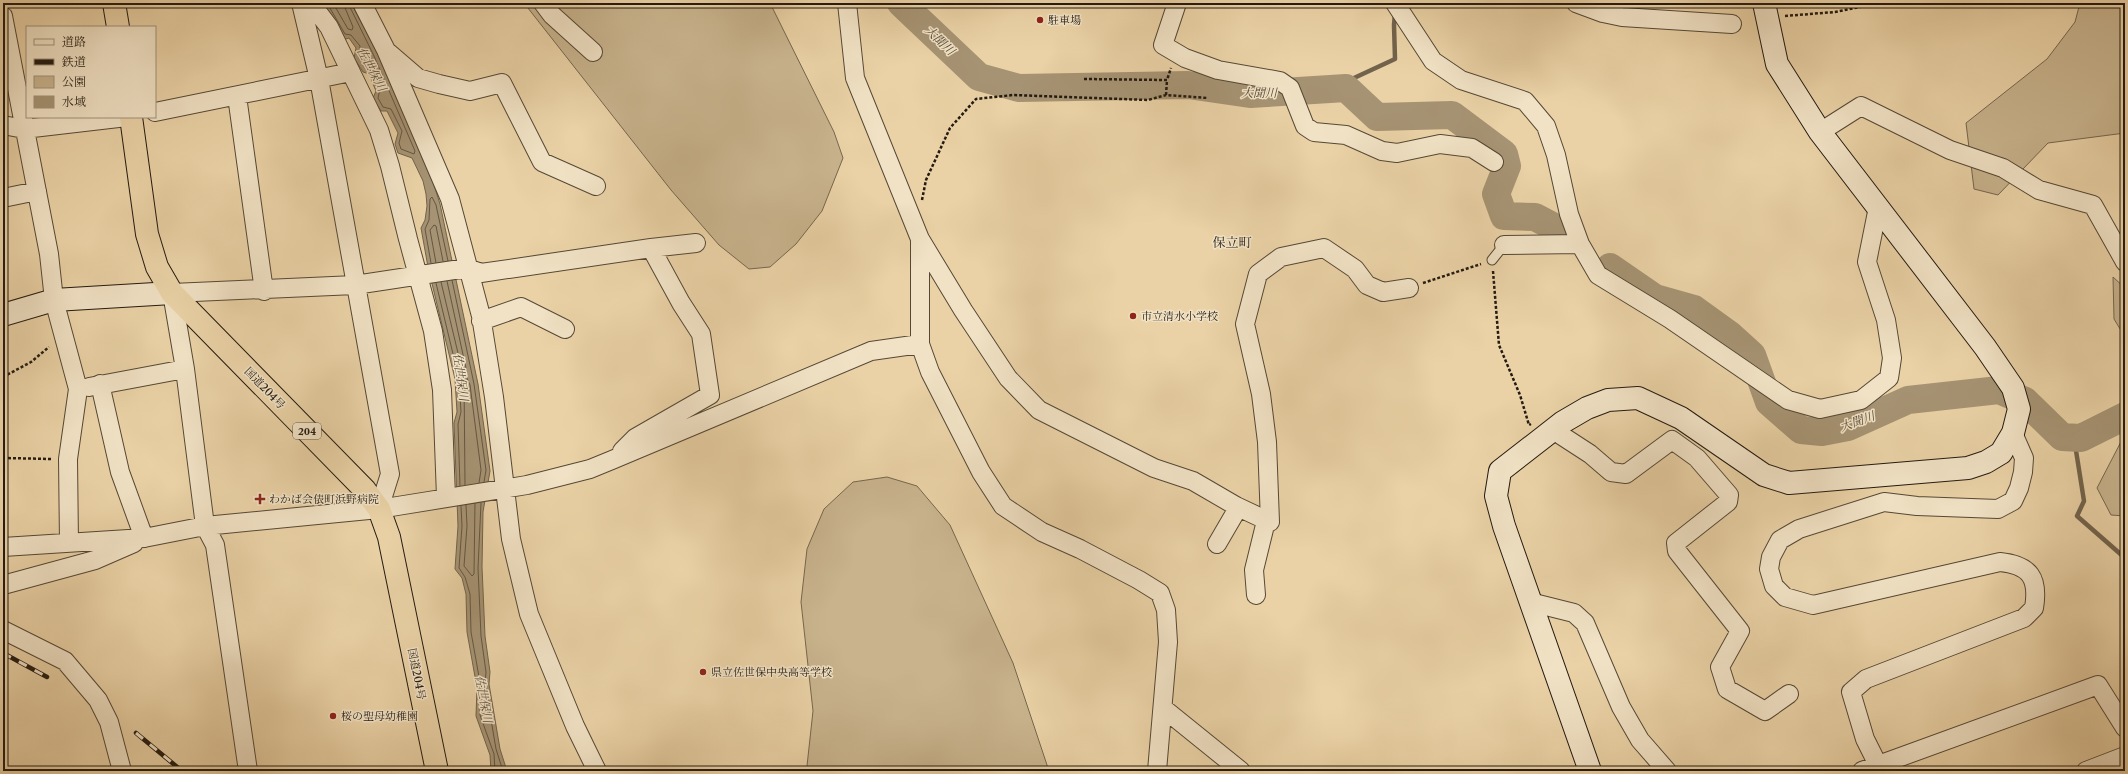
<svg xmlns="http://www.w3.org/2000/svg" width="2128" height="774" font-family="'Libre Caslon Text','Noto Serif JP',serif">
<defs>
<filter id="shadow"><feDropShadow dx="3.5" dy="-3.5" stdDeviation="0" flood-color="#0004"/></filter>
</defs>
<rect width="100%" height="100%" fill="#ead2a6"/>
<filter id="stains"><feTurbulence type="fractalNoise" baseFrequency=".005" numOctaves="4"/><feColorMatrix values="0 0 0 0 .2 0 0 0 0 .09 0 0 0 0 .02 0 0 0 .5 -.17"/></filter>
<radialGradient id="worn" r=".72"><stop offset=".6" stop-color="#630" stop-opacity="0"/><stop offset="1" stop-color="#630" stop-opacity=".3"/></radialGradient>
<path fill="#c8b38d" stroke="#76664f" d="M524,3H770L834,132L843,158L822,211L796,244L770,267L749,269L719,245L671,190Z
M2080,3H2122L2125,8V133L2048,143L1998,195L1974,189L1966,123L2047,59L2075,22Z
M2113,277L2125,288V337L2114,319Z
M2125,434V516L2111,515L2097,488Z
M887,477L917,486L950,525L1013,663L1049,771H804L807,766L813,711L801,602L807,549L824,509L853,482Z"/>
<path fill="#a69373" stroke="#72634c" d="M322,3H351L378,54L433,182L440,204L478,384L490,471L483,512L482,567L485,636L490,672L489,684L500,749L507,771H491L490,755L476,716L477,688L467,632L466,594L462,578L455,569L458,526L454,423L457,412L455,379L428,267L421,228L425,220L427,206L426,194L423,181L412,158L398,153L395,144L398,133L387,111H381L373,98L376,91L369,74L363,72L354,58L356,48L349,38L343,40Z"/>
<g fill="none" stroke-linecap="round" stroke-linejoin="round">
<path stroke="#645642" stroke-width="1" d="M327,3L345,34L351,35L360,46L359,58L366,68L373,72L380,89L378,98L383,107L391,109L402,131L399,143L401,149L414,154L415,151L374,56L348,3
M333,3L348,29L352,30L353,27L343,3
M431,263L425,229L429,220L430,199L432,197L436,205L448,261
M436,263L430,230L434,225L436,226L443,261
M452,280L474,384L486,470L484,482
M441,282L463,374L465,375L467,373L447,281
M436,283L459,379L461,412L458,424L460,486
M465,485L464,378L466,376L470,385L481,470L479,483
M481,503L478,568L481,636L486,672L485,684L496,749L503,771
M466,505L467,526L464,566L472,576L474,574L475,503
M461,506L462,526L459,568L465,577L470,594L471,632L481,688L480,715L494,754L495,771"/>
<path stroke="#72634c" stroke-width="4.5" d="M1832,3H1852
M1346,88L1354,78L1395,59L1394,25L1395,13
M2074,438L2084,501L2077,516L2125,558"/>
<path stroke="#a69373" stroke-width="28" d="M901,3L979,77L1019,88L1188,85L1250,94L1346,88L1377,117L1452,115L1504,154L1507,166L1496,194L1504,216L1535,217L1556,228
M1610,267L1655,298L1694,309L1730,335L1752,355L1769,402L1801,430L1822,432L1848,427L1908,400L1999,390L2025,401L2062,437L2081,438L2125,416"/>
</g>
<path fill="#8a7a5e" stroke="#231a11" filter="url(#shadow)" d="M3,68L4,86L9,85L10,92H3Z"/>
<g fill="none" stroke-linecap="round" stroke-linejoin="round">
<defs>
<path id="lane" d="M1492,260L1504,245"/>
<path id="street" d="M301,3L319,79L390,474L379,509
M311,3L329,27L379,130L390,166L408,239L433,331L442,390L446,497
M362,3L386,50L450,199L481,316L494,397L511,539L529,614L575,726L597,771
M543,3L552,15L593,52
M847,3L855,78L920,239L963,310L1008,378L1039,410L1154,468L1193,481L1236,506L1270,522L1267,442L1261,394L1245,324L1258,274L1281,257L1324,248L1355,269L1367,285L1383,292L1409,288
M1177,3L1163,45L1185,58L1218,70L1280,81L1290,88L1305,126L1314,132L1346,135L1382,151L1397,153L1440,144L1472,148L1494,162
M1395,3L1433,61L1461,80L1525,101L1546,126L1556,155L1569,214L1580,244L1598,275L1670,319L1788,400L1820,409L1861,400L1889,378L1892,358L1886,320L1867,262L1878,207
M1576,3L1603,13L1622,17L1732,24
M3,16L49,254L54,300L78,389L68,459L69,543
M389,53L418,78L439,84L470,91L502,83L542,162L596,186
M237,96L264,291
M155,112L351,72
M3,125L24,129L127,117
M1820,132L1861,106L1950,150L2003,168L2039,190L2093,205L2125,262
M3,198L37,191
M920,240V344L930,372L981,472L1003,506L1042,532L1080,549L1139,580L1160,593L1166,610L1168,642L1157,771
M1504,245L1580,244
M481,321L521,307L565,329
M100,384L120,472L144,538
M89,387L185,369
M1553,430L1590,454L1611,472L1626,474L1672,440L1697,458L1729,495L1728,502L1676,543L1677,551L1740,631L1720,667L1727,689L1765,711L1789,694
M622,451L635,438L710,395L701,334L681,303L651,248
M1217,544L1238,508
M3,547L144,538L205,526L379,509L527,485L590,469L612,460L871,351L920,344
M3,585L95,560L134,543
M1256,595L1254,570L1266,521
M1530,602L1574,613L1585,623L1621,707L1640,740L1667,771
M3,630L65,661L98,700L109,722L122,771
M1163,708L1241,771
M248,771L215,545L205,526L185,369L172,293L355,285L467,268L481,273L651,248L696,243
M1862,771L2098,685L2125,728
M1881,771L1865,739L1851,692L1866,679L2024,618L2034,608C2039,578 2030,565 2000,562L1813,605L1785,597L1774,586L1769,569L1771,557L1780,540L1799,529L1884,502L1917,506L1998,509L2013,501L2019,488L2023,472L2024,458L2013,433
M2086,771L2125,756"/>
<path id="secondary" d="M3,315L54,300L172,293
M1590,771L1504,526L1496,496L1500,471L1563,422L1587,408L1608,400L1638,398L1681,418L1764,475L1789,483L1968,468L1986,462L2001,453L2013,433L2019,409L2013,388L1985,347L1820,132L1777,64L1764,3"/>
<path id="highway" d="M114,3L118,27
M131,117L147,234L157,267L172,293L365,490L379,509L389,537L437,771"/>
</defs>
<use href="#lane" stroke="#554836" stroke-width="11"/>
<use href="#street" stroke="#554836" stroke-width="20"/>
<use href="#secondary" stroke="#231a11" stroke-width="24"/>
<use href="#highway" stroke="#231a11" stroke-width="24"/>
<path stroke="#231a11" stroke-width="2.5" stroke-dasharray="3 2" stroke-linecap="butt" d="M1785,16L1835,12L1880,3
M1084,79L1167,80L1171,68
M1166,95L1167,80
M922,200L926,180L950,128L976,99L1013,95L1148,100L1166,95L1208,98
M1493,271L1499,345L1520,395L1529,425L1531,424
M1423,283L1481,264
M3,377L31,362L49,347
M3,458L52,459"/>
<use href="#lane" stroke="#f1e2c5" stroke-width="9"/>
<use href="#street" stroke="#f1e2c5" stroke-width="18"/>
<use href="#secondary" stroke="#f1e2c5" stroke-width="22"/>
<use href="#highway" stroke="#ead2a6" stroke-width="22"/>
<defs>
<path id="rail" d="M3,653L47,677
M136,733L182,771"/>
</defs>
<use href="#rail" stroke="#231a11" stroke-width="4.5"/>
<use href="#rail" stroke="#f1e2c5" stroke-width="3" stroke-dasharray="9" stroke-linecap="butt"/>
</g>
<g fill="#8f2418" stroke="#f1e2c5" stroke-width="1.5">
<circle cx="1040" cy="20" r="4"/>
<circle cx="1133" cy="316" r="4"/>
<path d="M258 493h4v4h4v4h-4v4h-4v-4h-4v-4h4z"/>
<circle cx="703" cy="672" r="4"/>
<circle cx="333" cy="716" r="4"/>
</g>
<g text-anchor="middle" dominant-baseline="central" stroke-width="3" stroke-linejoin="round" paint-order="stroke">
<rect fill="#f1e2c5" stroke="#615647" stroke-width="1" x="293" y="423" width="28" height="16" rx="3"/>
<g font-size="10" font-weight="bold" fill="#231a11">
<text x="307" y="431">204</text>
</g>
<g font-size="11" fill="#231a11" stroke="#f1e2c5" text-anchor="start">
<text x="1048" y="20">駐車場</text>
<text x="1141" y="316">市立清水小学校</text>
<text x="269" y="499">わかば会俵町浜野病院</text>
<text x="711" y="672">県立佐世保中央高等学校</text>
<text x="341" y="716">桜の聖母幼稚園</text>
</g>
<g font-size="11" fill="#231a11" stroke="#f1e2c5">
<text transform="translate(265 388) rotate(46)">国道204号</text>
<text transform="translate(417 674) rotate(79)">国道204号</text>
</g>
<g font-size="12" font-style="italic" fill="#574a38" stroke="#f1e2c5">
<text transform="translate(940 40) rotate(44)">大聞川</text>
<text transform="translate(372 69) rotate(62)">佐世保川</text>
<text x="1259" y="92">大聞川</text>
<text transform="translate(461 377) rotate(82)">佐世保川</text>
<text transform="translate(1857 421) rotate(-20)">大聞川</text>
<text transform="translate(484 699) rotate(79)">佐世保川</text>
</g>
<g font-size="13" fill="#231a11" stroke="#f1e2c5">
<text x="1232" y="242">保立町</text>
</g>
</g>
<rect width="2128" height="774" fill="none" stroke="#ead2a6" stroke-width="16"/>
<rect x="4" y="4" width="2120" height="766" fill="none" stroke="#231a11" stroke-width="2"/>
<rect x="8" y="8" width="2112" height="758" fill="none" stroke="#231a11"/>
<rect x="26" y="26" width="130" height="92" fill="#f1e2c5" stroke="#9f927d"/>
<rect x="34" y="39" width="20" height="6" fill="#f1e2c5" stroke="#9f927d"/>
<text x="62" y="46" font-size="12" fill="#231a11">道路</text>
<rect x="34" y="59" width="20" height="6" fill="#231a11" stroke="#9f927d"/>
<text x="62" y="66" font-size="12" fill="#231a11">鉄道</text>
<rect x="34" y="76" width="20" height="12" fill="#c8b38d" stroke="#9f927d"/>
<text x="62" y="86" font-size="12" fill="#231a11">公園</text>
<rect x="34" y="96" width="20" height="12" fill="#a69373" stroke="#9f927d"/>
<text x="62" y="106" font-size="12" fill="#231a11">水域</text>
<rect width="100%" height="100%" filter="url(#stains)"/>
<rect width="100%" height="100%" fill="url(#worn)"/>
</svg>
